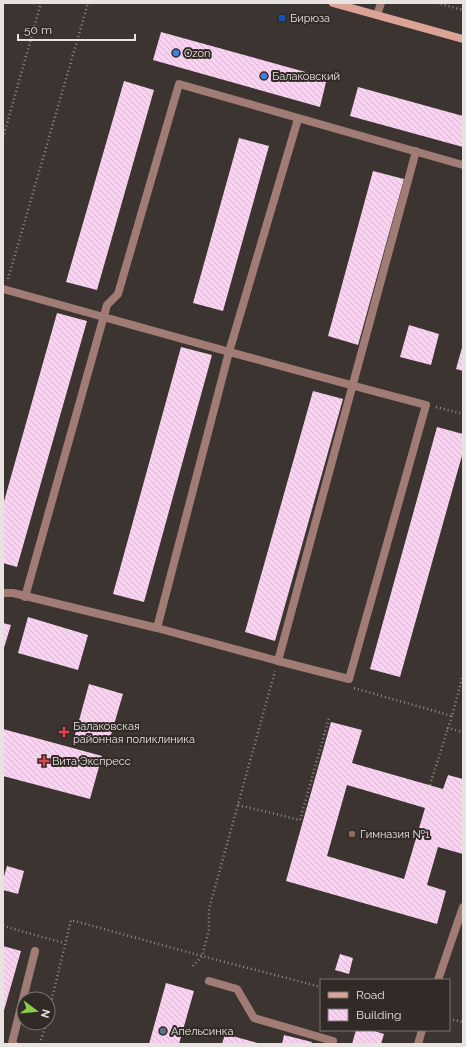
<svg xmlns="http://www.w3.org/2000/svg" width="466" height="1047" font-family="Raleway,sans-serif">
<defs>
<pattern id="building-back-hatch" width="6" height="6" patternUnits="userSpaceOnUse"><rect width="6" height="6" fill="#fbd2f2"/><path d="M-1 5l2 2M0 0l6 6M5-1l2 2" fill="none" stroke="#d7b6cf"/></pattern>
</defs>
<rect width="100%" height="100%" fill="#3b3430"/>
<path fill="url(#building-back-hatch)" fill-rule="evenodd" d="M161,32L327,78L320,107L153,60Z
M124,81L154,90L97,290L66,282Z
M358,87L463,116V147L350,116Z
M239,138L269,146L223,311L193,303Z
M373,171L404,179L358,345L328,336Z
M57,313L87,321L17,567L3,563V505Z
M409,325L439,334L431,365L400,357Z
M463,344V371L456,369Z
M181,347L212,355L144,602L113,594Z
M313,391L343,399L275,641L245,632Z
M437,427L463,434V452L400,677L370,669Z
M28,617L88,635L78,670L18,653Z
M3,623L11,625L3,651Z
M89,684L123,694L108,745L75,735Z
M331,722L362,730L352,763L443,789L448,775L463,779V854L438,847L427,885L446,891L437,924L286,881ZM347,785L425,808L404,879L327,856Z
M3,729L102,756L90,799L3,776Z
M7,866L24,871L18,894L3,890V880Z
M3,946L21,951L3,1014Z
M340,954L353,958L349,974L335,970Z
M166,983L194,991L179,1044H149Z
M356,1030H371L384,1034L381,1044H352Z
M225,1034L261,1044H222Z
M284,1035L312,1042L311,1044H282Z"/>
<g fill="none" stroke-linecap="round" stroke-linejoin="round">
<path stroke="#928c89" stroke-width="2.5" stroke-dasharray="1 3" stroke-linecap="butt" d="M437,3L463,10
M3,138L41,3
M8,279L88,3
M436,407L463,414
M354,688L452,716L463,675
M452,716L448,728L463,732
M430,785L448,728
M238,805L300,820L329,718
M3,926L64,943
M193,966L202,956L321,987
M48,1015L71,920L202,956L209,930V909L275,671
M449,1019L463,1022
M40,1044L46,1023"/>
<path stroke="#a07c75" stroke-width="8" d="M377,15L381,3
M3,289C144,328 284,368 426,405L349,679L278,661L416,151
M3,593H13L157,628L278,661
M25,597L107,305L118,294L179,84L463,165
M157,628L229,352L298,119
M438,980L463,907
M209,981L237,989L254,1018L333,1041L332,1044
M14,1044L12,1043L35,951
M418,1044L422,1030"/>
<path stroke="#dca497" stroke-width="8" d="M333,3L463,39"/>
</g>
<rect fill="#1a4fb4" stroke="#312a26" stroke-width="1.5" x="278" y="14" width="8" height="8" rx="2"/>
<g fill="#3f7fe0" stroke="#312a26" stroke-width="1.5">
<circle cx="176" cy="53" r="4"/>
<circle cx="264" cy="76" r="4"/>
</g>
<g fill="#e0444e" stroke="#312a26" stroke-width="1.5">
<path d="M62 726h4v4h4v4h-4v4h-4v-4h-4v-4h4z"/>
<path d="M42 755h4v4h4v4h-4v4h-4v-4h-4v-4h4z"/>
</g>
<circle fill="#8d6e63" stroke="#312a26" stroke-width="1.5" cx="352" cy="834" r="4"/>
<circle fill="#5c6f8a" stroke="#312a26" stroke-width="1.5" cx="163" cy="1031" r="4"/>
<g text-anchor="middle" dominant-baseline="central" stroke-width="4" stroke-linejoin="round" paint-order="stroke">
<g font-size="11" fill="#e8e3e1" stroke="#312a26" text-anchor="start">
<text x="290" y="18">Бирюза</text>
<text x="184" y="53">Ozon</text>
<text x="272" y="76">Балаковский</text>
<text x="73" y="726">Балаковская<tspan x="73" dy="13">районная поликлиника</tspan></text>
<text x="52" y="761">Вита Экспресс</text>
<text x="360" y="834">Гимназия №1</text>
<text x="171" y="1031">Апельсинка</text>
</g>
</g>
<rect width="466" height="1047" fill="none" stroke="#e8e3e1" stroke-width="8"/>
<rect x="320" y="979" width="130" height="52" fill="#312a26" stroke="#7a7471"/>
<rect x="328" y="992" width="20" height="6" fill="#dca497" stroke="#7a7471"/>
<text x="356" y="999" font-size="12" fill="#e8e3e1">Road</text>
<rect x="328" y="1009" width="20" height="12" fill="url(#building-back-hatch)" stroke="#7a7471"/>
<text x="356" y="1019" font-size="12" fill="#e8e3e1">Building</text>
<g transform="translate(36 1011) rotate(106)"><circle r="19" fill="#312a26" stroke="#7a7471"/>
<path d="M0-3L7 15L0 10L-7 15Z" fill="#89cf48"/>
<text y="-6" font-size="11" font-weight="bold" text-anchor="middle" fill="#e8e3e1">N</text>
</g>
<path d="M18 34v6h117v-6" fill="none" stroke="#e8e3e1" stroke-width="2"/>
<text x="24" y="34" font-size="12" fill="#e8e3e1" stroke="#312a26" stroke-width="3" paint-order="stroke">50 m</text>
</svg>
